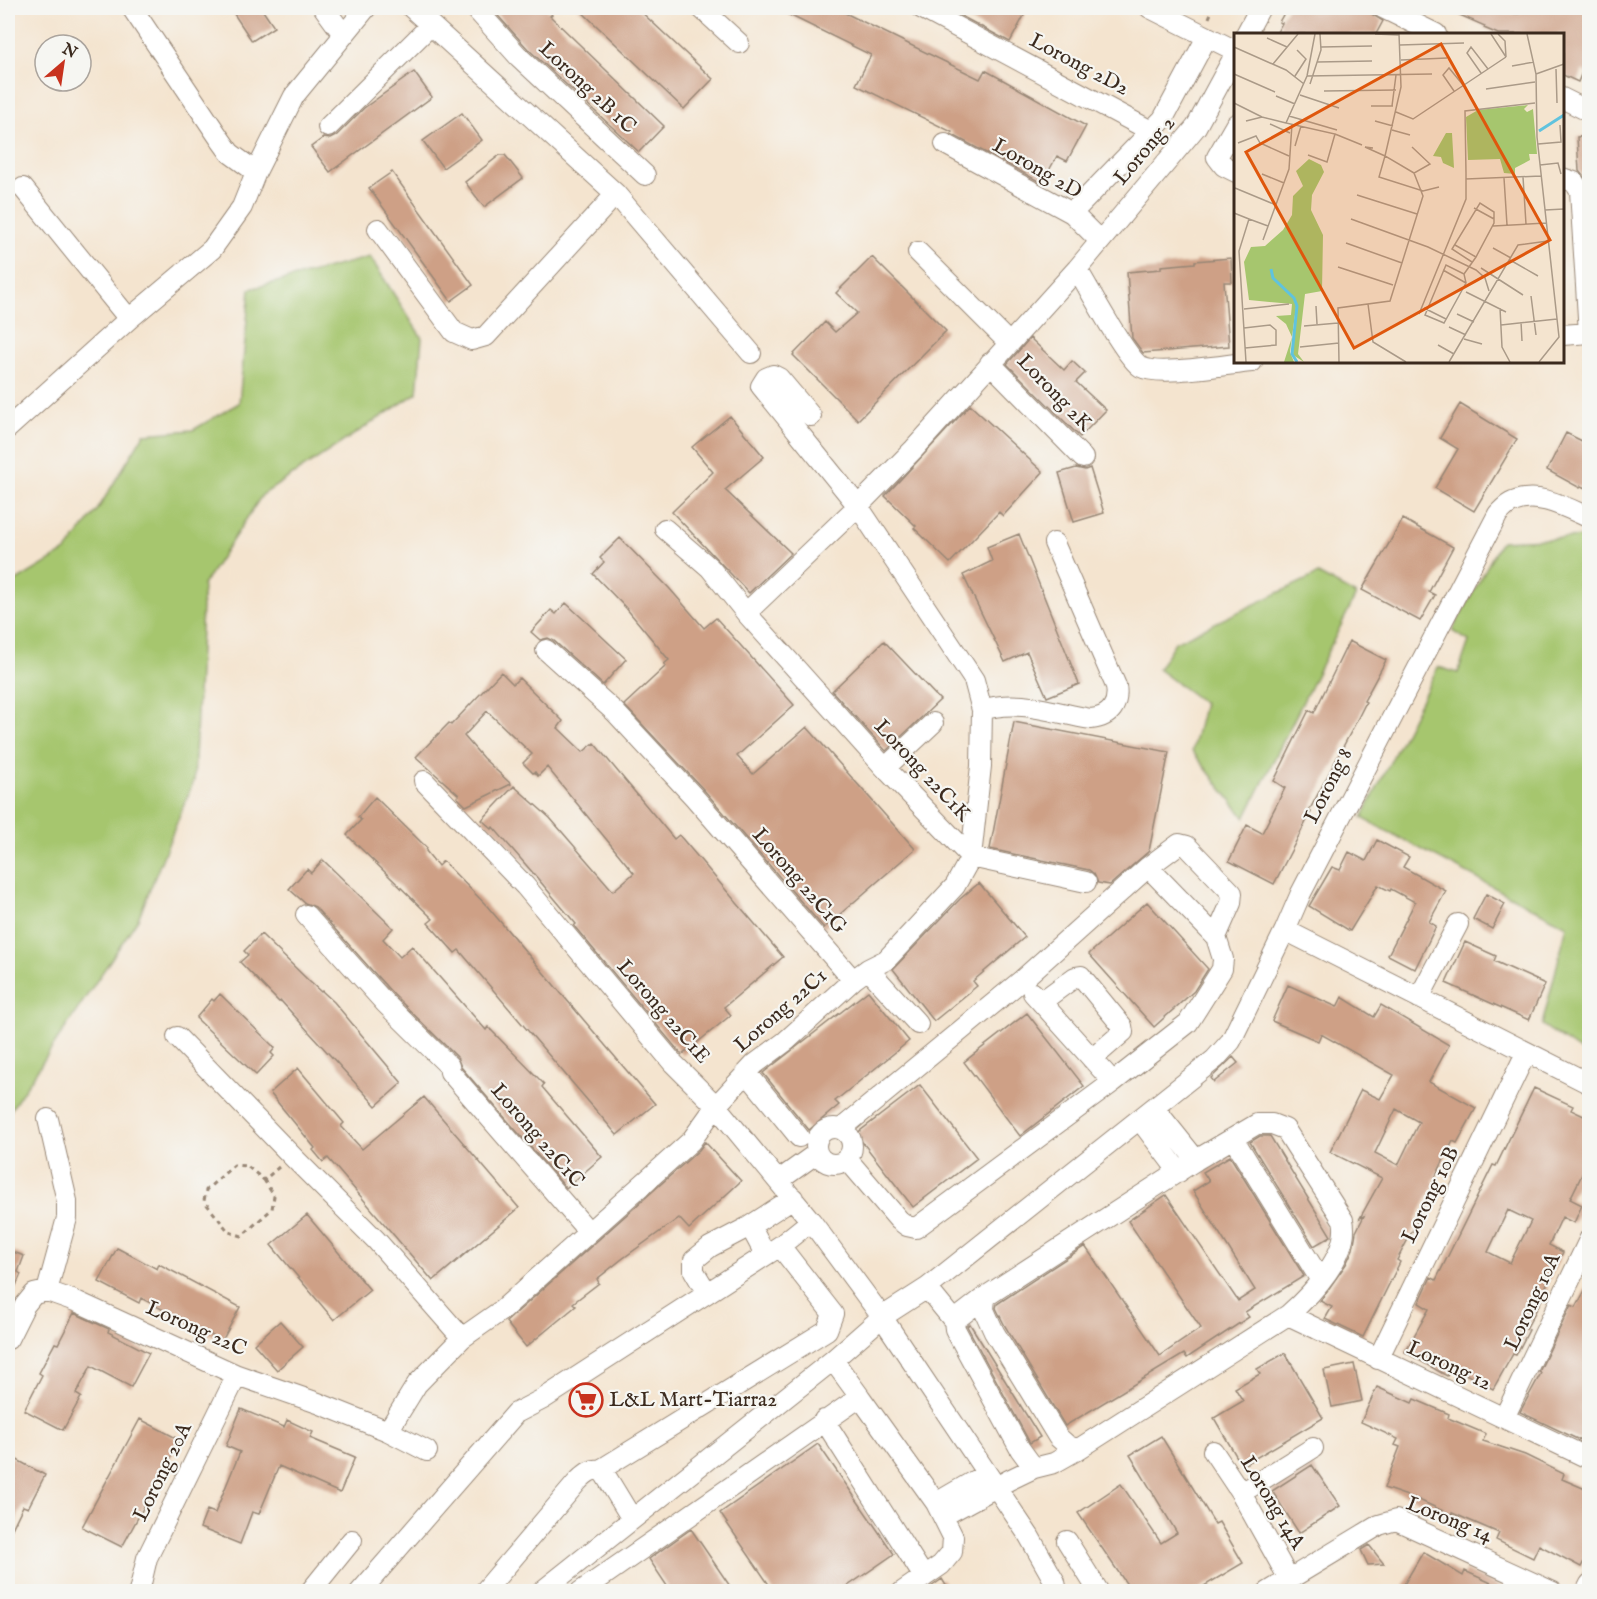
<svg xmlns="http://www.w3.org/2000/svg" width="1597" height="1599" font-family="'IM FELL English',serif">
<rect width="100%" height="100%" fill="#f6f6f2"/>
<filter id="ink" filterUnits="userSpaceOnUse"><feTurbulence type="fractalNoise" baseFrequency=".0167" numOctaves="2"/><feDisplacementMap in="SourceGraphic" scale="12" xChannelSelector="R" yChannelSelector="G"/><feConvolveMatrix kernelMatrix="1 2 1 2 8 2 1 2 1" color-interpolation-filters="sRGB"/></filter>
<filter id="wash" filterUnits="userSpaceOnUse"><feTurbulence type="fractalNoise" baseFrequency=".008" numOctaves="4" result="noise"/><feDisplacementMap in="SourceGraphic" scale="24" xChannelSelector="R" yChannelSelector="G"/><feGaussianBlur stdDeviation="1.35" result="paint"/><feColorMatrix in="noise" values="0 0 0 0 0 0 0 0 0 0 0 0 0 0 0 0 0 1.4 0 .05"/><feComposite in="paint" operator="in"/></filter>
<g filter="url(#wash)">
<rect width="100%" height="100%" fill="#f4e4cf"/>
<path fill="#a6c66e" stroke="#707846" stroke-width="1.5" d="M370,257L422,338L417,393L262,495L203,585L194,780L138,919L8,1114V586L66,551L98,509L144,434L193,430L239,403L250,289Z
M1589,537H1590L1589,1057L1542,1025L1567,926L1362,818L1438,667L1458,673L1469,641L1452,631L1501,541Z
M1318,574L1356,595L1245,818L1192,751L1204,703L1158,669L1175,642Z"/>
<g id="blocks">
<path fill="#cea086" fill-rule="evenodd" d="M230,8H261L274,27L252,41Z
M491,8H546L552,15L550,16L664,126L639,152L528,49Z
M578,8H637L713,79L684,109Z
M775,8H835L980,79L985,70L1086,126L1067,161L1057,156L1042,183L951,134L952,132L856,85L871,55Z
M946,8H1028L1010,42Z
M1287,8H1362L1383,21L1376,34H1276L1282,23L1279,22Z
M1444,8H1496L1505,13L1519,14L1523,8H1579L1590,14V77L1583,70L1578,82L1563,75V34H1498L1484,28L1485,26Z
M414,72L432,97L330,172L311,147L323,138L330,139L336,136L364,108Z
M462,113L482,140L443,168L423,141Z
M1590,136V180L1587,181L1579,171L1577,137Z
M500,155H505L523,178L484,207L465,182Z
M392,172L473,285L451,301L369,188Z
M872,257L946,331L858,420L793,355L825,322L835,332L857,313L836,293Z
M1231,258L1232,282H1224L1229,346L1143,353L1132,338L1127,272L1161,269V266L1195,263V261Z
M1030,338L1064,370L1072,361L1085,373L1076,382L1106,410L1080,437L1007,364Z
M1460,404L1517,439L1474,511L1435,488L1458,449L1440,438Z
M970,405L1043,472L1003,516L999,512L950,563L914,528L916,526L885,496Z
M730,416L764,457L725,490L791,553L749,593L672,512L713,472L692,447Z
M1566,433L1590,445V490L1581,486L1580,488L1547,470Z
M1076,468L1085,470L1090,468L1104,513L1074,522L1059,473Z
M1403,519L1453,547L1429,592L1435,595L1420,621L1362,590Z
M1019,534L1079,684L1047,697L1027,652L1005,662L963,575L992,561L987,547Z
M620,538L669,588L704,628L716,618L794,705L737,756L753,774L807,727L915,849L824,928L703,789L624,705L666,666L664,664L669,660L626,608L593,574L604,562L600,558Z
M566,603L626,659L603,685L554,641L548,638L540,640L531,632L551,610L556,614Z
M884,641L940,700L886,751L832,691Z
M1349,641L1386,660L1364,701L1366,702L1354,726L1309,811L1311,812L1274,884L1229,861L1247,825L1262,833L1285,788L1274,781L1309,710L1314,713Z
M501,672L513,684L519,678L563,721L558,728L583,752L594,743L674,839L679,835L783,957L724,1007L731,1015L682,1055L574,926L576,924L533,873L493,827L492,829L482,820L514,786L550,818L613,891L634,873L547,767L538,776L535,772L533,773L523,763L532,754L487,711L464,736L483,758L511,784L466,806L457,797L459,795L416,757L449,723L451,725Z
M1014,722L1169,752L1149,851L1110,885L1098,883L1094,874L1089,870L990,849Z
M375,797L427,848L426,851L438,866L443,861L487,906L655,1104L617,1135L459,950L455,953L428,923L433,919L347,835L361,820L358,817Z
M1377,840L1409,857L1403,867L1446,891L1429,922L1436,926L1415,969L1388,955L1415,902L1391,889L1390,891L1378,885L1350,931L1309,906L1332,867L1340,870L1349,852L1366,861Z
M323,860L393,928L383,939L400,957L412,946L486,1030L488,1027L544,1084L542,1087L602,1157L566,1188L461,1067L457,1057L394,995L315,907L305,903L289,889L307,869L311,873Z
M979,883L1025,937L973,981L977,986L934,1021L893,969L960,899Z
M1486,894L1505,904L1492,929L1473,919Z
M1147,902L1208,969L1194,991L1154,1027L1089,954Z
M261,934L310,982L321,992L322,991L334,1002L402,1083L376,1106L281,1001L279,1002L240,962L248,955L244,951Z
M1465,942L1496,956L1494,961L1545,984L1529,1020L1446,983Z
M1288,985L1337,1007L1342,997L1374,1017L1381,1005L1449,1045L1429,1082L1476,1108L1457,1143L1453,1141L1433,1182L1435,1183L1415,1221L1417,1222L1397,1260L1400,1262L1363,1337L1325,1319L1332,1307L1320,1301L1346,1264L1353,1249L1356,1232L1364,1216L1360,1218L1382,1178L1330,1152L1361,1090L1380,1099L1394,1075L1321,1034L1318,1041L1272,1021ZM1396,1109L1419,1122L1398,1165L1375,1153Z
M868,991L909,1041L835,1101L839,1105L809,1130L763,1073Z
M220,994L275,1048L271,1053L274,1056L256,1075L196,1018L212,999L214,1001Z
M1027,1013L1084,1086L1020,1136L964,1062Z
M1233,1057L1238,1063L1214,1082L1211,1078Z
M298,1068L344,1123L341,1126L362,1149L424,1097L519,1208L433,1281L328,1158L323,1162L313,1150L315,1148L270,1093Z
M920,1085L977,1158L913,1207L856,1134Z
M1534,1088L1573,1106L1571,1110L1590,1119V1158L1570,1199L1582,1205L1574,1223L1562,1217L1549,1245L1563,1252L1546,1286L1548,1288L1526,1329L1529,1330L1516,1355L1513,1354L1493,1389L1453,1367L1447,1376L1405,1352L1429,1309L1419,1303L1431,1277L1436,1280L1493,1165L1496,1166ZM1508,1210L1531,1221L1510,1263L1488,1252Z
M1260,1136H1270L1331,1236L1314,1246L1250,1142Z
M705,1142L741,1181L689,1229L679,1218L622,1259L597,1279L599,1283L573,1303L576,1306L526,1347L506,1322L699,1150Z
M1230,1156L1304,1276L1245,1312L1249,1317L1187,1358L1184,1354L1065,1426L1005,1326L996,1308L997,1304L1085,1246L1160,1356L1201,1328L1128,1221L1166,1195L1238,1301L1255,1290L1193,1191L1209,1181L1203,1172Z
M307,1215L370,1290L334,1320L271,1245Z
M117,1248L157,1269L159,1264L240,1307L222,1341L141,1298L139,1303L99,1282Z
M8,1250L24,1256L18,1272L21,1274L8,1304Z
M1590,1281V1445L1520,1412L1541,1373L1539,1372L1571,1305L1576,1307Z
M74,1313L109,1329L108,1332L149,1353L131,1387L91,1366L76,1394L81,1397L63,1430L24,1410L42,1375L39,1373L55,1343L58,1344Z
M280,1321L303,1347L277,1370L254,1344Z
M970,1324L1040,1437L1030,1443L967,1326Z
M1285,1353L1323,1418L1242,1466L1214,1418L1243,1401L1235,1388L1260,1374L1257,1369Z
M1354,1364L1362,1401L1332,1407L1324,1370Z
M1377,1387L1412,1403L1414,1399L1449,1414L1448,1418L1486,1434L1483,1441L1525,1455L1564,1474L1562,1479L1590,1491V1550L1581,1567L1539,1545L1533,1558L1496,1540L1499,1533L1452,1513V1515L1419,1500L1384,1488L1400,1447L1395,1445L1398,1439L1361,1422Z
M241,1409L284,1427L287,1420L313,1432L310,1438L355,1457L340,1493L279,1466L259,1514L252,1512L240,1544L200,1528L207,1510L215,1513L240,1452L226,1446Z
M140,1419L180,1440L122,1547L82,1527Z
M1161,1436L1215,1524L1219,1522L1243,1563L1194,1592H1132L1078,1513L1121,1484L1161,1543L1177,1533L1130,1455Z
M818,1444L894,1554L839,1592H774L720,1513Z
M8,1455L45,1475L28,1508L23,1506L8,1537Z
M1312,1465L1340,1506L1299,1533L1272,1491Z
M691,1529L734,1592H671L649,1559Z
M1369,1545L1384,1564L1368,1565L1361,1550Z
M1423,1552L1463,1576L1465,1571L1511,1592H1413L1403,1586Z
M942,1579L950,1592H924L931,1587Z"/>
</g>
</g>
<g filter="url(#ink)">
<use href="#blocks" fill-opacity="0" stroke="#988776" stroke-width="1.5"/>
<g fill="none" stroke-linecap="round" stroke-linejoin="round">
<defs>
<path id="minor" d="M132,8L220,139L230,153L256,172
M324,8L343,34
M475,8L519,57L645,175
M701,8L739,43
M921,8L1151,131
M1150,8L1236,51
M1383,8L1436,34
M1246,34L1260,8
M1562,98L1584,109
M1236,124L1217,157L1224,166L1236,172
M328,127L431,25
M945,144L1072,213L1100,241
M1562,178L1574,182L1580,191L1589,333
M23,188L129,319
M616,194L751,353
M1072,213L1163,119L1207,37
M378,229L454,332L472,340L486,336L616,194L412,8
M918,252L1009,343
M1077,269C1089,288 1125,357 1141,367C1159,377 1229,364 1252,362
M1562,335L1590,333
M990,363L1083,458
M811,416L779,378L773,375L766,378L761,386L858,506L746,613L885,768L971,857L1086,882
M8,428L129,319L212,249L242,207L256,172L294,96L366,8
M1590,518C1567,508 1538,491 1513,502C1507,504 1502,510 1498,514L1301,893L1285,930L1590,1084
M665,529L710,568L746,613
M546,650L615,712L694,797L853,980
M982,710L974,680L858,506L914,449L1077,269L1196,127L1236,53
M885,768L933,723
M424,781L525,886L673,1063L716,1106L811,1221L882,1317L1029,1536L1055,1582L1057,1592
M306,915L385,1003L449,1066L450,1072L588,1231
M868,969L918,1024
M1033,993L1113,1082
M1419,998L1458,924
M1041,1002L1075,977L1081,976L1122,1026L1123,1032L1092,1059
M177,1037L294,1158L376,1240L462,1338
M747,1073L799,1137
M1155,1109L1196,1160
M1140,1120L1179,1172
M816 1146a18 18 0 1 1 36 0a18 18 0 1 1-36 0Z
M841,1129L1022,980L1148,867L1179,844L1187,846L1232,893L1231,903L1216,937
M1233,1138L1320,1279
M847,1159L899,1220L907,1226L916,1228L1113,1082L1188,1023L1222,969L1223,959L1216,937L1148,867
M778,1181L817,1153
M765,1254L750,1226L793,1198
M927,1288L954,1321
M47,1291L67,1218V1201L48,1119
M707,1293L694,1271V1260L710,1247L750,1226
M985,1297L984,1310L994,1332L1058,1437L1067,1445L1077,1450
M1288,1315L1590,1459
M8,1339L25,1305L34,1294L47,1291L78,1302L237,1375L318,1403L388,1431L427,1451
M1378,1359L1526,1053
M833,1360L860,1397
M1504,1418L1590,1238
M824,1420L924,1577
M388,1431L417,1384L462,1338L502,1310L691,1141L716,1106L755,1064L786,1041L853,980L868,969L886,960L955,886L971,857L981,766L982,710C1019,698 1054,713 1091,719C1111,717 1119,704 1116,686L1054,543
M1213,1451L1241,1493L1289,1579
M600,1470L827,1330L833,1314L780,1246
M1241,1493L1313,1448
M936,1503L986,1474
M943,1516L1009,1480L1034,1468L1054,1463L1077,1450L1288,1315C1311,1295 1351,1253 1343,1220L1285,1129L1272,1124H1257L1196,1160L985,1297L954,1321L955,1329L1020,1449L1034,1468
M1067,1541L1099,1592
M139,1592L147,1558L237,1375
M310,1592L352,1540
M360,1592L516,1413L543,1399L780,1246L811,1221
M484,1592L578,1481C585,1474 594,1465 604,1473L632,1519
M541,1592L833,1360L882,1317L927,1288L1215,1059L1231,1041L1285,930
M580,1592L860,1397L936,1503L953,1537L952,1552L941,1565L902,1592
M1268,1592L1379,1525L1396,1520L1553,1592
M1586,1592L1590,1584"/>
</defs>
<use href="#minor" stroke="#988776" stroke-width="22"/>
<path stroke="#988776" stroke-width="3" stroke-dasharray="4.5 4.5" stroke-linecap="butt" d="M1209,18L1213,8
M264,1180L274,1196L272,1209L242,1236L229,1232L204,1201L206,1190L234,1165L247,1166L264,1180L279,1167"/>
<use href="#minor" stroke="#fff" stroke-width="20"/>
</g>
</g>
<defs>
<symbol id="supermarket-ring" viewBox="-11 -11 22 22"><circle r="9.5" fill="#f6f6f2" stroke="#c8321e" stroke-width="1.5"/><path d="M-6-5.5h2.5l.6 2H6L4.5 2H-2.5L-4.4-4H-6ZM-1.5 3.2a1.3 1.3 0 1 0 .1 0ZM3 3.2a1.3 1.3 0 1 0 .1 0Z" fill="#c8321e"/></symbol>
</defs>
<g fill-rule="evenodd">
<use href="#supermarket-ring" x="567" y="1381" width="38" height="38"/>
</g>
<g text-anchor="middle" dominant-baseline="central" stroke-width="4.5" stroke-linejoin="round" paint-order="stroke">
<g font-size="21" fill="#3b2a1e" stroke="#f6f6f2">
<text transform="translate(1079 65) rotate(28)">Lorong 2D2</text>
<text transform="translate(587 88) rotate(43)">Lorong 2B 1C</text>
<text transform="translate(1145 151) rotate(-50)">Lorong 2</text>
<text transform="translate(1037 169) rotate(30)">Lorong 2D</text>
<text transform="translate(1054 393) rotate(46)">Lorong 2K</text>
<text transform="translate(922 771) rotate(47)">Lorong 22C1K</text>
<text transform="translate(1329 786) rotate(-63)">Lorong 8</text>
<text transform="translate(799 881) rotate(49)">Lorong 22C1G</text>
<text transform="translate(781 1011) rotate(-41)">Lorong 22C1</text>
<text transform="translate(663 1012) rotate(49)">Lorong 22C1E</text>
<text transform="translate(537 1136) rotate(49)">Lorong 22C1C</text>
<text transform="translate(1431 1195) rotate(-64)">Lorong 10B</text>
<text transform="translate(1533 1302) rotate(-65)">Lorong 10A</text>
<text transform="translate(196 1329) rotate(24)">Lorong 22C</text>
<text transform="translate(1449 1366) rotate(25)">Lorong 12</text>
<text transform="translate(163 1472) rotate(-64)">Lorong 20A</text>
<text transform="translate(1272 1503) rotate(59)">Lorong 14A</text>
<text transform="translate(1449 1520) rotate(22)">Lorong 14</text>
</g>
<g font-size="21" fill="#3b2a1e" stroke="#f6f6f2" text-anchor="start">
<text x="609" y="1400">L&amp;L Mart-Tiarra2</text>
</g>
</g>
<g transform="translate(1234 33)">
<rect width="330" height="330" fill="#f4e4cf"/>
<path d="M294,72L290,76L293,79L299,76L303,121H295L296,127L281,135V141L270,140L266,126L234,127L232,84L244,77ZM212,100H218L220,135L209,130L207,124L199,123ZM75,126L87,132L90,139L78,162L77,177L89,202L88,258L71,261L64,321L70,329L59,322L62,274L56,319L60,329H50L58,304L52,291L42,283L57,282L58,271L15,267L10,229L17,214L31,213L49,197L58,182L59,163L69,153L62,138Z" fill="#a6c66e"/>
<path fill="none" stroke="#60c3de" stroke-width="3" d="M305,98L330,82M37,236L39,245L60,265L63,273L58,321L63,329"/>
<path fill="none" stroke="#aa9a88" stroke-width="1.5" d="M141,1L165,2M165,1L167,54L151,123L180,140M257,1L272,24M264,1L271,8L272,24M293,1L302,41L303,104L325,304L305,329M33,5L53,14M166,12L230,10M0,14L52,37L70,51M87,14L138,13M167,27L213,25M83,29L138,28M39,31L64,1M278,33L300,29M322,36L323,70M247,40L233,20L237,14L254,36M0,41L41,59M302,41L330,31M61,43L72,26L63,17M73,43L198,41M76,51L87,17L86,1M252,56L301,49M90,58L162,57M220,58L209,42L215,35L229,52M66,62L105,75M42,63L61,71M0,70L28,84M301,70L231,78L232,140V146L307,143M137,73H159M158,73L162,42M162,79L179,86L272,24M55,83L103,97M12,88L28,84L52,90M141,88L159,93M36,91L56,100M158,97L176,102M101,101L128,112M4,110L22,103L26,110L55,123M304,111L327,109L326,92M61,113L67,93M139,115L131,114L151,123L145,144L189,158L205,154M74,122L93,129L101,101L52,90L73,43L81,1M306,132L324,130L327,141M28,141L50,150M289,144L292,191M270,145L273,192M1,155L42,172M123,162L183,181M240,175L260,186M311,177L330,176M0,180L15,186L5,218L12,329M15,186L34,193M117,186L194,214L242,237L251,245L255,258M259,193L312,190M29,207L55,136L58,91M112,210L168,230M221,212L242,224M259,215L277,225M276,227L304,243M104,234L159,252M247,235L289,262M209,237L232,250M230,241L212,232L191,282L210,290L232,250L230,241L242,224L260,190V179L246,170L218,216L238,229M232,259L272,279M297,263L302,302M134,271L139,309L172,329M82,273L83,291M190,275L212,286M266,275L268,314L276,329M10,276L55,271M185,281L232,166V146M223,281L240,289M287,289L288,308M267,292L323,286M70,293L104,290M215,294L232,302M10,295L36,292L42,297V312L11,315M230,306L248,311M204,312L220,321M66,314L105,310M105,329L104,275L156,268L189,163L180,140L196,131L178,114M215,329L284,212L314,208"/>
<path fill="#df570d" fill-opacity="0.15" stroke="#df570d" stroke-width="3" d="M207,11L316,207L120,315L12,119Z"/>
<rect width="330" height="330" fill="none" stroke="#3b2a1e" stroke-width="3"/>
</g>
<rect width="1597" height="1599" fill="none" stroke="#f6f6f2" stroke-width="30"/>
<g transform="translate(63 63) rotate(29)"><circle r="28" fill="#f6f6f2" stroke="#aba49d" stroke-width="1.5"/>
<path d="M0-4.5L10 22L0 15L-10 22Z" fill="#c8321e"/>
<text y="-9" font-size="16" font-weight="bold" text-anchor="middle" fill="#3b2a1e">N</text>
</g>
</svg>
